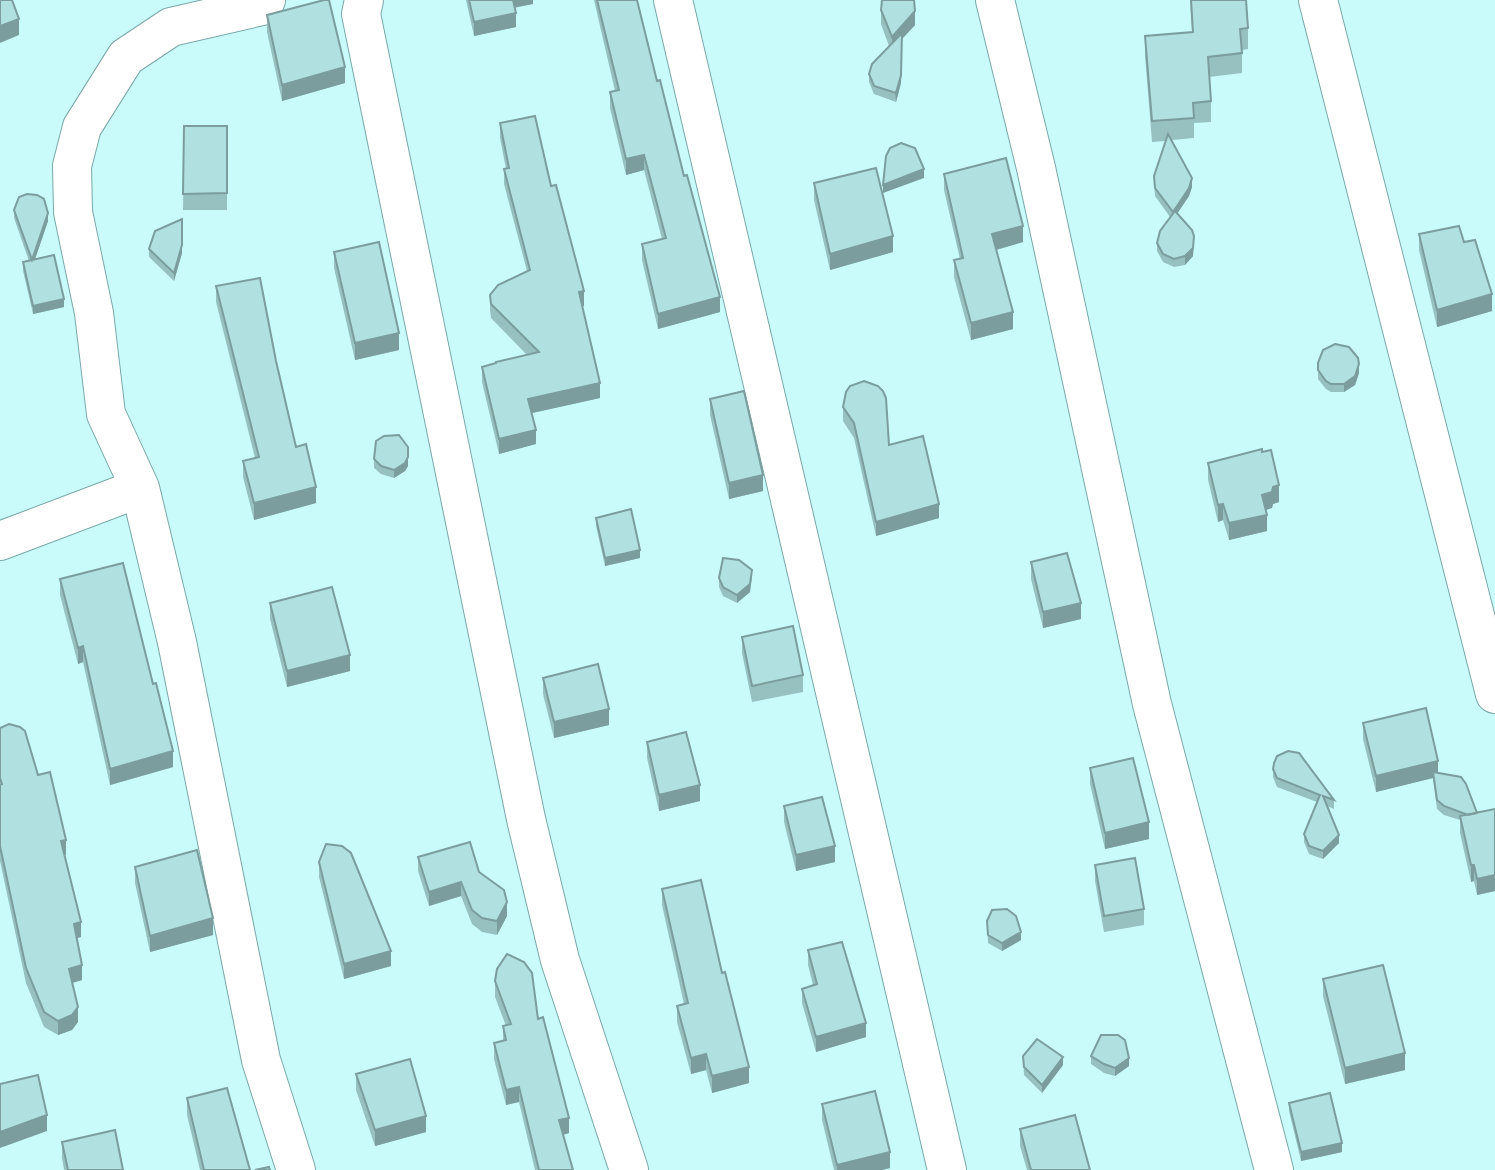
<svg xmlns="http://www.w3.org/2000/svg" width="1495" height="1170" font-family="'Open Sans',sans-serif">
<rect width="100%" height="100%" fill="#cafbfb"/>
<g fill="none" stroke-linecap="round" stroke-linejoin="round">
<defs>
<path id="street" d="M266,0L262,6L171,27L126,57L82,127L72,166L73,212L94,313L106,414L140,488L177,642L261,1060L296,1170
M364,0L361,14L526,819L560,960L629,1170
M673,0L947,1170
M995,0L1036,168L1152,704L1274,1170
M1318,0L1495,694
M0,541L140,488"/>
</defs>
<use href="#street" stroke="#79a8a8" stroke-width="40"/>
<use href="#street" stroke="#fff" stroke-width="38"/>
</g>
<path fill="#97c1c1" d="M466,0H533V4L514,8L516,27L474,36Z
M594,0H637L657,81L684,176L720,312L658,329L642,260V244L662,239L644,170L626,175L610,108V92L615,91Z
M1190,0H1246L1248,28V49L1242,50V73L1209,77L1211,101V122L1194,123V138L1172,140L1192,187L1189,196L1177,213L1194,244L1193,256L1185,265L1174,267L1163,262L1157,251V243L1170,217L1155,196L1154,184V176L1166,141L1152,142L1145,56V36L1192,32Z
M914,2L915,25L902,39L901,83L896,102L874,94L869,82V74L889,46L881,24V10Z
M267,15L345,83L282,101L267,32Z
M500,123L551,186L584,306H582L600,398L531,413L536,444L499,454L482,382V367L527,355L491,318L490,310V295L527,271L504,184V169H506L500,138Z
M184,126H227V210H183Z
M944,174L1023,242L996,250L1013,329L971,340L954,277V260L960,259L944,190Z
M814,183L893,252L830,270L814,200Z
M14,210L48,221L35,259L64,307L33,314L23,271V262L29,261L14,218Z
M1419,234L1464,242L1492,311L1437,327L1419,250Z
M149,249L182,253L174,281L149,257Z
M334,252L399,350L355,360L334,268Z
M216,286L276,361L296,447L316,503L254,520L243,477V461L255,458L216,302Z
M1318,363L1359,373L1355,385L1344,392H1331L1326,389L1318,379Z
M710,399L763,491L729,499L710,415Z
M843,407L889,445L939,518L876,536L854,438L843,421Z
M408,447V466L405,471L394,478L381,474L374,468V459Z
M1208,463L1279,502L1273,504L1272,508L1266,510L1267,531L1229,540L1223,520L1218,522L1208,480Z
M596,518L640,558L605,566L596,526Z
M1031,562L1081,619L1043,628L1031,579Z
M719,578H752L750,592L737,603L723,596L719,587Z
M60,579L173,767L110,785L83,662L78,664L60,595Z
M270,603L350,671L287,687L270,619Z
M742,637L803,675V692L752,702L742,653Z
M543,678L609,725L554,738L543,694Z
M1363,723L1438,773L1477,813L1495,809V891L1477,895L1474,881L1471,882L1460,833V820L1444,815L1437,809L1433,778L1376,792L1363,739Z
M0,728L38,775L66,855H65L81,937L76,938L82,980L72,983L78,1022L72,1030L58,1035L44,1027L26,983L0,861Z
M647,742L700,801L659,811L647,758Z
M1090,768L1149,839L1105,849L1090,784Z
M1273,769L1334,800V809L1327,806L1339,843L1323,859L1309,854L1304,842V834L1317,802L1277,787L1273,777Z
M784,806L835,862L796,871L784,822Z
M418,857L479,872L507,916L497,935L482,932L472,924L461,896L429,906L418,871Z
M319,862L391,966L344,979L319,877Z
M1095,865L1144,909V925L1104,932L1095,881Z
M135,867L213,935L150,952L135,883Z
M662,889L722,973L749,1083L712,1093L706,1070L691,1074L677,1022V1006L684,1004L662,905Z
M987,921L1021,940L1002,951L988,943Z
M808,950L866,1037L816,1052L802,1003V989L813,985L808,965Z
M1323,979L1405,1070L1345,1084L1323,996Z
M495,981L538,1019L569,1133L563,1135L573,1170H535L519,1102L506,1105L494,1059V1043L503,1041V1026H506L495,997Z
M1023,1056L1063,1065L1042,1093L1024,1075Z
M1091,1056L1129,1066L1115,1076L1104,1073L1091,1064Z
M356,1074L426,1132L375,1146L356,1090Z
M187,1098L250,1170H200L187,1115Z
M1289,1103L1342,1152L1301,1161L1289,1111Z
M822,1104L890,1168L882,1170H834L822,1120Z
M1020,1129L1090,1170H1027L1020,1146Z
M62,1142L123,1170H64L62,1158Z"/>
<path fill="#7b9d9d" d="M511,0H533V4L511,8Z
M915,11V25L902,39L901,83L896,102L892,51V37Z
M516,13V27L474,36V22Z
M19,19V35L0,43V26Z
M345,67V83L282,101V85Z
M644,155V170L626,175V159Z
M924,169V178L883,193V185Z
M1192,178V187L1189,196L1173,220V212Z
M48,213V221L32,268V260Z
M1023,226V242L992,251V234Z
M893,236V252L830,270V254Z
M1194,236L1193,256L1185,265V256Z
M182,245V253L174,281V273Z
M584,291V306L579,307V292Z
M1492,294V311L1437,327V310Z
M720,297V312L658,329V314Z
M64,299V307L33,314V306Z
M1013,312V329L971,340V323Z
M399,333V350L355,360V343Z
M1359,364V373L1355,385L1344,392V384Z
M600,383V398L528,414V399Z
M536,430V444L499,454V439Z
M408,457V466L405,471L394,478V470Z
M763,475V491L729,499V483Z
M1279,485V502L1273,504L1272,508L1262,511V495L1273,487Z
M316,487V503L254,520V503Z
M939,504V518L876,536V522Z
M1223,504V520L1218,522V505Z
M1267,515V531L1229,540V523Z
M640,550V558L605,566V558Z
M752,570L750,592L737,603V595Z
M1081,603V619L1043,628V612Z
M83,646V662L78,664V648Z
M350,655V671L287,687V671Z
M609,709V725L554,738V722Z
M173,751V767L110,785V769Z
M1438,761V777L1433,772V778L1376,792V776Z
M700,785V801L659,811V795Z
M1149,822V839L1105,849V833Z
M1339,835V843L1323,859V851Z
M66,840V855L61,856V841Z
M835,846V862L796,871V855Z
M1471,865H1474V881L1471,882Z
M1495,875V891L1477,895V879Z
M461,882V896L429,906V892Z
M507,902V916L497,935V921Z
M213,918V935L150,952V936Z
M81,922V937L74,939V924Z
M1021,932V940L1002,951V943Z
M391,951V966L344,979V964Z
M82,965V980L69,984V969Z
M78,1007V1022L72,1030L58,1035V1021Z
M866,1023V1037L816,1052V1037Z
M1405,1053V1070L1345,1084V1068Z
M706,1054V1070L691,1074V1058Z
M1063,1057V1065L1042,1093V1085Z
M1129,1058V1066L1115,1076V1068Z
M749,1067V1083L712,1093V1076Z
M519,1087V1102L506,1105V1090Z
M47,1115V1131L0,1148V1132Z
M426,1116V1132L375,1146V1130Z
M569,1118V1133L559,1136V1120Z
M1342,1143V1152L1301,1161V1152Z
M890,1152V1168L882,1170H837V1165Z"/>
<path fill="#b0e0e0" stroke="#7b9d9d" stroke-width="2" d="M0,0H12L19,19L0,26Z
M324,0H329L345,67L282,85L267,15Z
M469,0H513L516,13L474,22Z
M597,0H637L657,81L660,80L684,176L687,175L720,297L658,314L642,244L666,238L644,155L626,159L610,92L619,90Z
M882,0H914L915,11L892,37L881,10Z
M1191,0H1246L1248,28L1240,29L1242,53L1208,57L1211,101L1193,103L1194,118L1152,121L1145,36L1193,32Z
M902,33L901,75L896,93L874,86L869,74L872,64Z
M535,116L551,186L556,185L584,291L579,292L600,383L528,399L536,430L499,439L482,367L496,363V362L539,352L491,304L490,295L498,285L530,270L504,169L509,168L500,123Z
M184,126H227V193L183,194Z
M1168,134L1192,178L1189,188L1173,212L1155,188L1154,176Z
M901,143L915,148L924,169L883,185L886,156L890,148Z
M1006,158L1023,226L992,234L1013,312L971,323L954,260L963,258L944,174Z
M876,168L893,236L830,254L814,183Z
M27,194L37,195L44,199L48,213L32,260L14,210L19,197Z
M1175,211L1192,230L1194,236L1193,248L1185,256L1174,259L1163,254L1157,243L1160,231Z
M182,219V245L174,273L149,249L155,231Z
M1459,226L1464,242L1475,240L1492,294L1437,310L1419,234Z
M379,242L399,333L355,343L334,252Z
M54,255L64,299L33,306L23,262Z
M260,278L276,361L296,447L306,444L316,487L254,503L243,461L259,457L216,286Z
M1335,344L1349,347L1358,358L1359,364L1355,376L1344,384H1331L1326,381L1318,370V363L1323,350Z
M864,381L878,386L883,391L886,398L889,445L923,436L939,504L876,522L854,423L843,407L846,392L850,386Z
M744,391L763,475L729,483L710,399Z
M399,435L408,447V457L405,463L394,470L381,466L374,459L376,441L384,436Z
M1262,449V452L1271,450L1279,485L1273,487L1272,492L1262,495L1267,515L1229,523L1223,504L1218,505L1208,463Z
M631,509L640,550L605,558L596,518Z
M1067,553L1081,603L1043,612L1031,562Z
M723,558L739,560L752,570L750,584L737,595L723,587L719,578Z
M123,563L153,684L156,683L173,751L110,769L83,646L78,648L60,579Z
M332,587L350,655L287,671L270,603Z
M793,626L803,675L752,686L742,637Z
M598,664L609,709L554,722L543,678Z
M1426,708L1438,761L1376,776L1363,723Z
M9,724L20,727L25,731L38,775L50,772L66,840L61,841L81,922L74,924L82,965L69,969L78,1007L72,1015L58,1021L44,1012L26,968L0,846V785L2,784L0,778V728Z
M686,732L700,785L659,795L647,742Z
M1288,751L1299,753L1334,800L1323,796L1339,835L1323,851L1309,846L1304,834L1320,795L1277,778L1273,769L1274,763L1277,756Z
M1133,758L1149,822L1105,833L1090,768Z
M1433,772L1461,777L1466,784L1477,813L1468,815L1444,806L1437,800Z
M822,797L835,846L796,855L784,806Z
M1495,809V875L1477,879L1474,865H1471L1460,816Z
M470,842L479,872L504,890L507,902L497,921L482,918L472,910L461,882L429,892L418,857Z
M326,844L342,846L351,853L391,951L344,964L319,862Z
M197,850L213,918L150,936L135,867Z
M1135,858L1144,909L1104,916L1095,865Z
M701,880L722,973L725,972L749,1067L712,1076L706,1054L691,1058L677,1006L688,1003L662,889Z
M1007,909L1016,916L1021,932L1002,943L988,935L987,921L992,910Z
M842,942L866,1023L816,1037L802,989L817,984L808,950Z
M507,954L524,962L532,973L538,1019L543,1017L569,1118L559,1120L573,1170H539L519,1087L506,1090L494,1043L506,1040L503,1026L511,1024L495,981L497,969Z
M1383,965L1405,1053L1345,1068L1323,979Z
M1101,1035H1118L1125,1040L1129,1058L1115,1068L1104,1064L1091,1056Z
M1037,1039L1063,1057L1042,1085L1024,1067L1023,1056Z
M410,1059L426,1116L375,1130L356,1074Z
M38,1075L47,1115L0,1132V1084Z
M227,1088L250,1170H204L187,1098Z
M875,1091L890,1152L837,1165L822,1104Z
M1330,1093L1342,1143L1301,1152L1289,1103Z
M1075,1115L1090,1170H1031L1020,1129Z
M115,1130L123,1170H68L62,1142Z
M269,1167L270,1170H255Z"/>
</svg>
